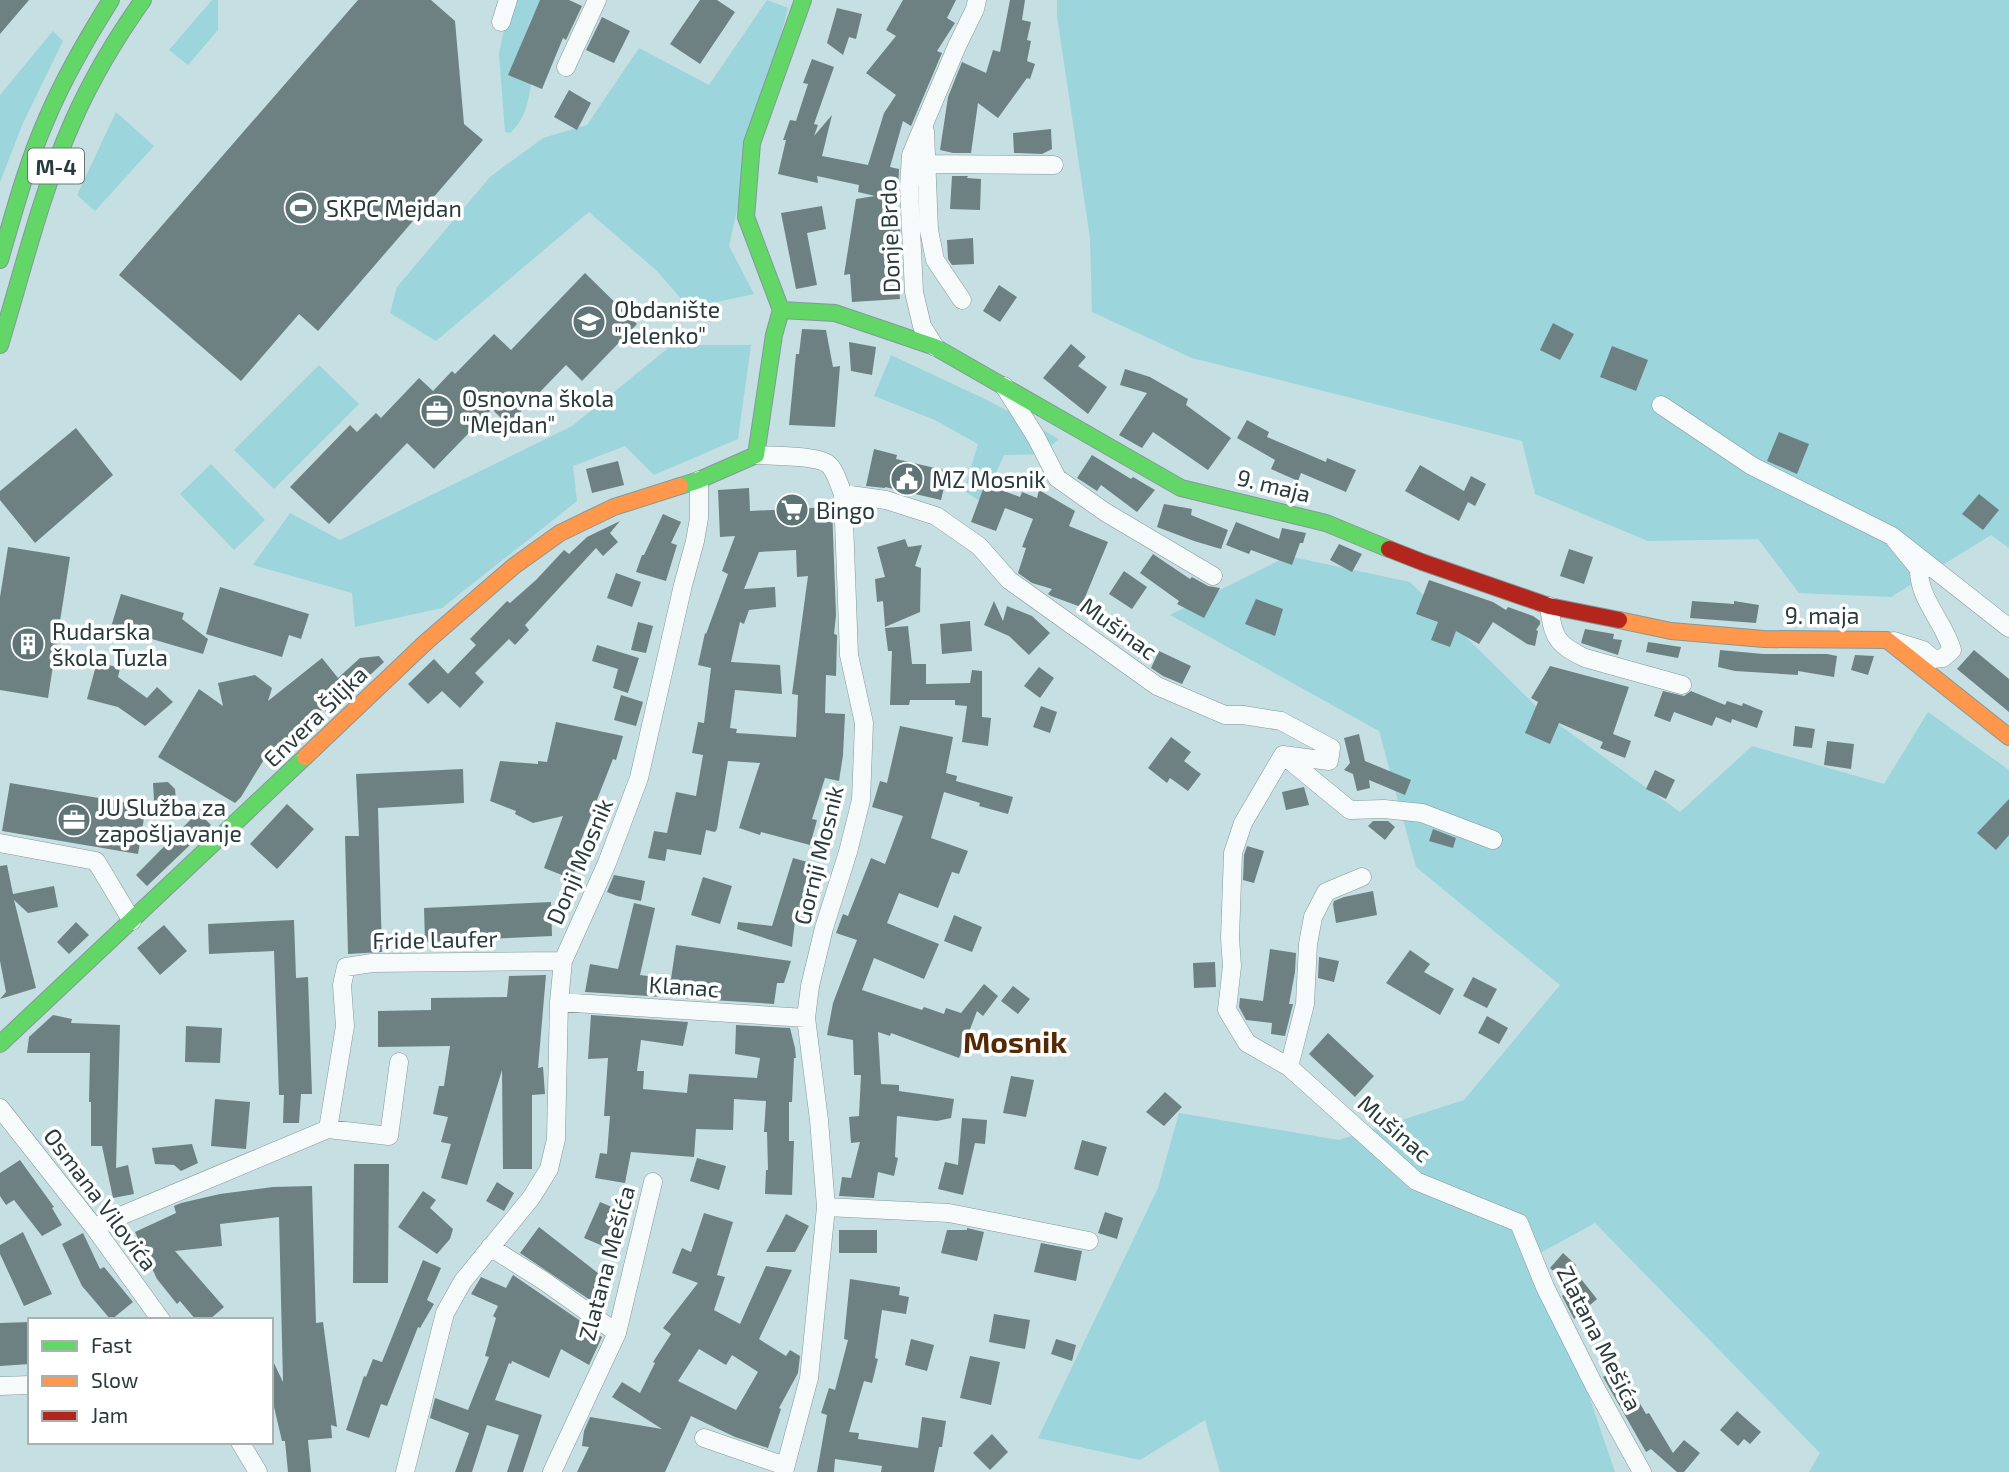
<svg xmlns="http://www.w3.org/2000/svg" width="2009" height="1472" font-family="'Exo 2',sans-serif">
<rect width="100%" height="100%" fill="#c6dfe2"/>
<path fill="#9cd5db" d="M212,0H218V30L188,65L169,50Z
M514,0H544L532,17L509,75L531,84C528,103 525,120 510,133L505,132L499,54L505,24Z
M767,0L788,8L752,143L729,246L754,294L689,308L657,271L589,212L436,341L390,313L397,287L490,177L543,138L587,125L639,48L709,85Z
M1057,0H2009V548L1991,535L1891,597L1799,593L1758,539L1648,541L1535,494L1522,441L1192,358L1092,312L1090,238L1057,16Z
M53,31L63,41L23,123L0,182V95Z
M116,112L154,146L95,211L77,195Z
M672,345H751L738,439L654,475L625,446L573,466L577,501L442,608L355,627L352,593L253,565L290,513L340,540L572,426Z
M891,355L989,401L1059,439L1042,454L1004,455L983,503L964,491L978,444L935,420L874,396Z
M319,365L359,404L274,489L234,450Z
M211,464L265,520L234,550L180,494Z
M1288,556L1410,582L1544,714L1680,812L1752,746L1884,784L1928,712L2009,770V1472H1809L1820,1453L1595,1223L1540,1253L1615,1472H1220L1205,1420L1140,1460L1038,1438L1158,1188L1179,1113L1339,1140L1464,1100L1560,985L1416,867L1379,731L1170,615Z"/>
<path fill="#6d8183" fill-rule="evenodd" d="M0,0H29L0,34Z
M358,0H431L455,21L464,124L483,140L318,331L299,314L241,381L119,275Z
M540,0H569L582,6L566,40L563,38L542,89L508,75Z
M700,0H717L735,12L700,64L670,44Z
M903,0H956L947,18L955,23L937,51L942,53L911,126L903,121L890,167L899,169L898,191L887,189L880,230L900,228L901,253L896,254L900,299L852,302L850,274L844,275L856,199L875,196L858,192L859,185L817,176L818,183L778,174L786,140H783L790,120L796,121L808,84L803,83L812,59L834,67L814,124L818,125L814,136L832,115L822,156L868,165L884,113L896,95L866,73L896,36L886,30Z
M1010,0H1025L1022,20L1031,22L1027,40L1031,41L1027,61L1035,64L1030,79L1027,78L998,118L978,103L971,153H953L940,150L948,97L962,62L986,73L993,50L1000,52Z
M837,8L862,14L856,39L849,37L843,55L827,43Z
M602,17L630,31L614,63L586,50Z
M569,90L591,103L577,130L554,117Z
M1051,129L1052,149L1042,154L1014,153L1013,133Z
M952,176H968L967,178L981,179L980,210L950,209Z
M822,206L826,229L807,233L817,285L796,289L781,213Z
M973,238L974,264L952,265L948,259L947,240Z
M585,273L637,324L582,381L566,365L508,425L492,409L434,469L407,443L329,524L290,487L350,425L357,432L376,413L381,418L419,378L433,391L452,371L455,374L494,334L511,350Z
M999,285L1017,297L1000,322L983,311Z
M1553,323L1574,334L1560,360L1540,350Z
M802,329L826,330L833,367L840,366L835,427L789,425L796,354H799Z
M849,342L876,347L872,375L851,371Z
M1071,344L1086,357L1078,366L1107,387L1088,414L1043,378Z
M1612,346L1648,360L1636,391L1600,377Z
M1125,369L1150,377L1188,399L1186,405L1231,438L1208,470L1153,432L1142,448L1119,435L1147,393L1120,385Z
M1247,420L1269,432L1267,437L1326,462L1327,458L1356,470L1346,492L1301,473L1298,481L1271,469L1275,460L1237,438Z
M76,428L113,475L35,543L0,500V491Z
M1779,432L1809,444L1797,474L1767,461Z
M874,449L897,455L896,459L948,471L941,500L885,487V488L866,486Z
M1092,455L1131,479L1133,477L1155,490L1137,512L1101,485L1097,491L1077,478Z
M618,461L624,485L592,493L586,469Z
M1420,465L1464,491L1471,476L1486,484L1475,506L1468,502L1459,521L1405,491Z
M985,484L1020,497L1022,492L1037,498L1039,490L1075,511L1069,526L1108,542L1081,607L1051,596L1048,594L1052,589L1032,583L1018,573L1026,548L1022,547L1033,519L1005,508L996,531L971,522Z
M749,488L750,511L832,507L836,615L834,634L837,635V638L836,676L826,675L825,713L845,714L843,755L839,781L825,778L812,819L817,820L810,845L761,832L760,835L739,828L760,763L728,761L717,829L715,832L706,830L701,855L667,849L665,861L648,858L654,831L667,833L676,792L696,796L703,755L692,753L698,722L704,723L711,668L698,665L705,633L706,634L728,574L722,571L735,536L720,537L718,490ZM796,550L797,577L808,576L792,694L798,695L796,737L736,733L737,729L730,728L735,690L782,694L780,665L731,662L740,622L744,624L749,610L776,607L775,587L744,589L759,552Z
M1979,494L1999,510L1983,530L1962,514Z
M1164,504L1192,509L1191,515L1228,530L1221,549L1194,541L1157,527Z
M663,514L681,522L671,543L677,545L666,581L636,572L642,555H644Z
M620,521L610,533L618,542L603,556L596,548L525,625L529,630L515,645L509,639L475,673L484,682L460,708L442,691L428,704L408,684L434,659L448,674L476,645L470,639L507,601L510,603L536,580L564,550L569,554L587,537Z
M1236,522L1279,539L1282,528L1306,533L1303,543H1300L1292,565L1251,550L1249,554L1226,545Z
M905,539L908,547L922,545L915,566L921,568L920,612L885,627L883,601L877,602L875,579L885,577L877,547Z
M1339,544L1362,554L1352,572L1330,560Z
M8,547L70,557L48,698L0,690V597Z
M1569,549L1593,557L1584,584L1560,576Z
M1153,554L1190,579L1192,577L1208,586L1220,588L1204,618L1177,604L1179,601L1140,573Z
M1124,571L1147,587L1132,609L1109,594Z
M616,573L641,582L632,607L607,598Z
M1429,580L1493,602L1506,610L1508,607L1533,616L1540,621V624L1536,630L1538,631L1535,646L1527,644L1493,622L1479,644L1456,631L1450,647L1431,640L1438,622L1416,614Z
M220,587L309,614L301,639L289,635L282,657L206,634Z
M121,594L184,613L182,619L208,639L203,654L111,627Z
M1256,599L1283,609L1275,636L1245,624Z
M994,601L1003,621L1007,606L1032,616L1050,633L1029,655L1009,636L984,625Z
M1692,601L1734,604V601L1759,605L1756,623L1690,618Z
M970,621L972,651L942,654L940,624Z
M638,622L653,626L646,653L631,650Z
M908,626L912,664H926V684L970,683L972,670L982,671V717L991,718L988,746L962,742L967,706L955,705V700H910L909,705H890L892,651H888L885,628Z
M1585,629L1614,634L1613,639L1622,640L1618,655L1581,643Z
M1648,642L1681,647L1678,658L1646,652Z
M597,645L639,658L628,693L613,688L618,669L592,661Z
M1720,650L1763,654H1827L1837,656L1834,677L1798,671V675L1735,671L1718,667Z
M1974,650L2009,679V712L1957,669Z
M1159,651L1191,666L1182,684L1163,676L1151,668Z
M1855,655L1874,656L1868,675L1851,670Z
M379,656L384,662L356,688L326,712L323,708L299,737L296,734L275,759L268,753L241,797L235,803L158,757L199,689L223,706L218,683L255,675L272,688L268,701L322,658L338,678L360,658Z
M97,662L120,668L118,677L147,698L157,687L173,702L145,726L118,707L87,699Z
M1550,666L1629,687L1613,734L1631,741L1625,758L1600,748L1603,742L1559,723L1550,744L1525,733L1538,702L1531,698Z
M1039,667L1054,678L1040,698L1024,686Z
M1663,691L1684,696L1691,691L1725,705L1727,701L1742,706L1743,703L1763,711L1757,728L1732,719L1731,723L1716,717L1712,726L1674,712L1670,722L1654,716Z
M621,695L643,702L636,726L614,720Z
M1041,706L1057,712L1050,733L1033,727Z
M556,722L623,736L616,760L613,759L576,853L581,855L572,879L544,868L563,816L533,823L515,814L516,811L490,801L500,761L538,764V761L547,762Z
M900,726L953,737L946,773L957,776L956,781L1013,797L1008,814L979,806L980,803L944,792L931,838L968,851L959,874L952,872L938,908L899,893L887,923L939,944L924,979L874,958L862,990L922,1010L924,1007L944,1014L946,1008L961,1013L984,984L998,996L983,1016L977,1011L959,1058L891,1033L890,1036L878,1032L881,1084L899,1085V1091L954,1099L951,1118L937,1121L897,1116L895,1157L898,1158L894,1176L878,1172L874,1198L839,1196L842,1177L851,1178L860,1142L851,1143L849,1117L859,1116L861,1075H854L853,1040L827,1035L833,1003L857,940L836,933L843,914L848,916L871,858L885,864L903,816L872,807L880,781L887,783Z
M1795,726L1815,729L1812,748L1793,746Z
M1359,734L1365,761L1411,780L1405,795L1369,780L1370,788L1357,791L1353,774L1344,770L1350,763L1344,738Z
M1171,737L1191,752L1184,761L1201,774L1188,791L1170,778L1167,783L1148,768Z
M1827,741L1854,744L1851,769L1824,765Z
M463,769L464,803L378,808L382,952L348,954L345,836H359L356,774Z
M1655,770L1675,780L1666,799L1646,789Z
M168,782L175,789L176,800L154,801L153,783Z
M10,783L146,806L138,854L2,831Z
M1304,787L1309,805L1286,810L1282,792Z
M2009,799V835L1996,850L1977,833Z
M287,804L314,829L277,869L250,844Z
M198,812L211,825L147,886L136,875Z
M1373,821H1388L1395,827L1385,840L1368,826Z
M1433,829L1456,838L1453,848L1429,841Z
M1247,846L1264,851L1254,883L1243,880L1244,855Z
M793,858L822,866L804,923L795,920L792,947L737,929L738,922L772,926Z
M7,865L13,894L54,886L58,907L28,913L14,900L36,988L0,999L6,992L0,961V866Z
M614,875L645,881L641,901L617,896L607,892Z
M703,877L732,886L720,924L691,915Z
M1373,891L1377,915L1336,923L1333,904L1334,901L1344,897Z
M551,902L552,936L425,942L424,908Z
M634,903L655,908L640,975L671,979L676,945L791,961L784,983H777L774,1004L585,992L590,964L618,969Z
M954,915L982,927L972,952L944,941Z
M294,920L296,978L308,977L312,1094H301L299,1123H283L284,1095H279L274,951L209,954L208,924Z
M76,922L89,935L69,954L57,942Z
M164,925L187,951L160,975L137,948Z
M1270,949L1296,953L1295,972L1289,1004H1293L1285,1036L1271,1034L1272,1023L1246,1020L1239,1007L1240,998L1263,1001Z
M1410,950L1430,964L1424,972L1454,989L1440,1015L1386,983Z
M1319,957L1339,961L1334,982L1318,978Z
M1215,962L1216,987L1194,988L1193,963Z
M546,975L538,1068L543,1067L545,1094L532,1095V1169H503L502,1070L467,1185L441,1178L451,1144L441,1142L448,1117L433,1114L439,1086H444L450,1046L378,1047V1011L431,1010V998L507,997L509,976Z
M1473,977L1497,989L1487,1008L1463,996Z
M1013,986L1030,999L1018,1014L1001,1001Z
M53,1015L72,1019L71,1023L120,1025L116,1168L128,1165L134,1194L113,1198L102,1146H91V1102H89L90,1053H27L29,1037Z
M591,1015L688,1022L683,1046L641,1040L637,1071H644L643,1089L687,1093L689,1074L757,1078L760,1058L735,1054L736,1025L790,1028L795,1048L796,1058H794L792,1102H789V1141H794L792,1195L765,1194L766,1170H768L767,1132H764L766,1101L734,1099L733,1130L696,1129L694,1157L631,1152L625,1183L595,1178L600,1153L607,1154L610,1116H604L608,1058L588,1059Z
M1487,1016L1508,1028L1499,1044L1478,1033Z
M186,1026L222,1028L220,1063L185,1062Z
M1328,1033L1374,1076L1355,1097L1309,1054Z
M1011,1076L1034,1080L1026,1117L1003,1113Z
M1165,1092L1182,1107L1164,1126L1146,1112Z
M215,1099L250,1102L246,1149L211,1146Z
M962,1118L987,1120L985,1144L975,1143L963,1195L938,1189L945,1162L958,1165Z
M1082,1140L1107,1147L1098,1176L1074,1169Z
M192,1144L198,1163L181,1171L174,1165L155,1164L152,1148Z
M697,1158L726,1166L719,1190L690,1181Z
M20,1160L54,1207L52,1208L62,1225L42,1236L14,1200L6,1205L0,1196V1173Z
M354,1164H389L388,1283H353Z
M497,1182L514,1193L504,1211L486,1201Z
M312,1186L316,1323L323,1322L337,1427L331,1425L332,1438L308,1440L311,1472H288L285,1441H282L271,1394V1357L283,1382L279,1217L220,1224L222,1246L175,1251L224,1307L209,1320H196L180,1301L177,1304L157,1279L135,1232L176,1213L174,1206L181,1203L220,1194L273,1187Z
M423,1191L436,1200L430,1208L453,1229L450,1239L437,1254L398,1227Z
M600,1202L626,1213L610,1249L584,1238Z
M1105,1212L1123,1218L1117,1239L1098,1233Z
M704,1213L733,1222L717,1275L725,1277L714,1310L740,1324L766,1266L792,1270L759,1339L786,1356L790,1350L800,1356L798,1373L779,1408L781,1409L768,1448L735,1437L691,1416L665,1472H577L589,1447L582,1446L584,1431L590,1417L662,1429L612,1397L622,1382L640,1393L655,1363L653,1362L671,1334L663,1328L698,1283L672,1273L682,1248L691,1252ZM699,1349L726,1365L732,1355L758,1372L736,1410L678,1381Z
M786,1214L809,1226L795,1252H766Z
M539,1227L612,1284L596,1304L520,1253Z
M967,1228L984,1232L977,1261L941,1253L947,1230H967Z
M839,1230H877V1253H839Z
M23,1232L52,1294L24,1306L0,1254V1245Z
M83,1233L100,1269L104,1267L133,1302L111,1320L82,1286L62,1244Z
M1041,1243L1082,1251L1076,1281L1034,1272Z
M1563,1253L1576,1265L1573,1269L1597,1299L1574,1319L1562,1296L1572,1288L1550,1268Z
M423,1260L441,1268L427,1300L434,1304L420,1328L418,1327L387,1406L381,1404L369,1438L346,1430L364,1376L366,1377L373,1359L382,1362Z
M513,1275L582,1322L580,1325L602,1337L589,1365L561,1349L549,1378L512,1361L511,1364L509,1363L495,1400L542,1415L523,1472H507L519,1435L487,1425L472,1472H455L469,1433L430,1418L435,1398L468,1410L489,1357L485,1356L496,1318L493,1316L498,1306L471,1294L481,1277L506,1288Z
M850,1279L900,1287L899,1295L909,1297L906,1314L882,1310L875,1358L878,1359L872,1383L864,1381L849,1432L859,1433L858,1439L918,1448L922,1417L946,1421L942,1447H939L934,1472H881L882,1466L835,1459L834,1472H817L827,1415L821,1413L829,1388L835,1390L848,1340L844,1339Z
M994,1314L1030,1320L1025,1349L989,1342Z
M30,1322V1364L0,1366V1323Z
M911,1339L934,1345L927,1371L905,1365Z
M1056,1339L1076,1345L1072,1361L1051,1354Z
M970,1356L1000,1362L991,1405L960,1398Z
M1619,1367L1646,1414L1649,1413L1673,1453L1684,1440L1700,1453L1684,1472H1677L1651,1449L1646,1452L1603,1377Z
M1737,1411L1761,1432L1750,1444L1744,1439L1738,1446L1720,1430Z
M992,1434L1008,1452L990,1470L973,1453Z"/>
<g fill="none" stroke-linecap="round" stroke-linejoin="round">
<defs>
<path id="street" d="M501,22L508,0
M566,67L597,0
M925,131L929,230L935,260L962,300
M926,164L1054,165
M935,347L922,326L914,292L909,187L911,155L957,46L975,9L977,0
M1004,386L1036,437L1057,478L1105,512L1213,576
M1661,405L1752,466L1892,536
M756,455C771,456 816,455 828,464C836,471 839,485 843,494L849,655L864,723L861,800L848,852L824,928L810,986L806,1018L819,1120L826,1207L809,1378L784,1472
M843,494L886,500L936,516L979,546L1009,580L1157,686L1225,715H1243L1281,721L1331,748L1329,761L1283,755
M1549,606C1553,637 1556,644 1585,658L1682,685
M1894,641L1923,650L1933,659L1943,658L1952,650C1944,622 1918,598 1919,569L1892,536L2009,628
M1283,755L1243,823L1233,853L1230,938L1232,966L1227,1010L1247,1043L1289,1067L1416,1181L1519,1223L1545,1287L1595,1387L1642,1472
M1283,755L1350,810L1384,809L1422,813L1493,840
M0,843L96,861L132,921
M559,1002L806,1018
M1289,1067L1305,1004L1308,944L1313,917L1326,892L1362,877
M0,1108L94,1227L161,1320
M328,1129L389,1136L399,1062
M826,1207L949,1213L1089,1241
M94,1227L328,1129L345,1026L342,985L346,967L372,963L563,961
M490,1247L544,1281L617,1333
M0,1386L30,1385
M704,1438L785,1466
M240,1442L258,1472
M405,1472L445,1313L463,1281L531,1198L549,1169L556,1139L559,1002L563,961L607,863L639,778L683,585L695,541L699,518V480
M552,1472L617,1333L653,1182"/>
<path id="fast" d="M0,260C14,212 27,163 47,118C65,76 87,38 111,0
M781,310L835,313L935,347L1181,488L1326,523L1389,549
M0,345C23,270 41,193 73,121C92,78 116,38 143,0
M680,486L699,480L756,455L774,335L781,310L746,217L752,143L803,0
M0,1044L305,757"/>
<path id="slow" d="M1619,620L1671,631L1764,639L1887,640L2009,737
M305,757L426,642L514,566L560,533L614,507L680,486"/>
<path id="jam" d="M1389,549L1422,562L1549,606L1619,620"/>
</defs>
<use href="#street" stroke="#84989a" stroke-width="19"/>
<use href="#fast" stroke="#84989a" stroke-width="18"/>
<use href="#slow" stroke="#84989a" stroke-width="18"/>
<use href="#jam" stroke="#84989a" stroke-width="18"/>
<use href="#street" stroke="#f6fafb" stroke-width="18"/>
<use href="#fast" stroke="#63d668" stroke-width="16"/>
<use href="#slow" stroke="#ff974d" stroke-width="16"/>
<use href="#jam" stroke="#b3261e" stroke-width="16"/>
</g>
<defs>
<symbol id="stadium-disc" viewBox="-11 -11 22 22"><circle r="9.5" fill="#5f7477" stroke="#fff"/><path d="M0-5a6.5 5 0 1 0 0 10a6.5 5 0 1 0 0-10ZM-3.5-1.8h7v3.6h-7Z" fill="#fff"/></symbol>
<symbol id="school-disc" viewBox="-11 -11 22 22"><circle r="9.5" fill="#5f7477" stroke="#fff"/><path d="M0-5L7-2L0 1L-7-2ZM-4 1L0 2.5L4 1V4Q0 6-4 4Z" fill="#fff"/></symbol>
<symbol id="office-disc" viewBox="-11 -11 22 22"><circle r="9.5" fill="#5f7477" stroke="#fff"/><path d="M-6-3h4V-5.5h4V-3h4V5H-6ZM-1-4.5V-3h2v-1.5ZM-6 0V1H6V0Z" fill="#fff"/></symbol>
<symbol id="civic-disc" viewBox="-11 -11 22 22"><circle r="9.5" fill="#5f7477" stroke="#fff"/><path d="M-.6-6.5H3V-4.5H.6V-3L4-1V1h2V6H-6V1h2V-1L-.6-3ZM-1.2 2.5V6h2.4V2.5Z" fill="#fff"/></symbol>
<symbol id="supermarket-disc" viewBox="-11 -11 22 22"><circle r="9.5" fill="#5f7477" stroke="#fff"/><path d="M-6-5.5h2.5l.6 2H6L4.5 2H-2.5L-4.4-4H-6ZM-1.5 3.2a1.3 1.3 0 1 0 .1 0ZM3 3.2a1.3 1.3 0 1 0 .1 0Z" fill="#fff"/></symbol>
<symbol id="building-disc" viewBox="-11 -11 22 22"><circle r="9.5" fill="#5f7477" stroke="#fff"/><path d="M-4-6H4V6H1V3H-1V6H-4ZM-2.5-4.3h1.7v1.8h-1.7ZM.8-4.3h1.7v1.8H.8ZM-2.5-1h1.7V.8h-1.7ZM.8-1h1.7V.8H.8Z" fill="#fff"/></symbol>
</defs>
<g fill-rule="evenodd">
<use href="#stadium-disc" x="282" y="189" width="38" height="38"/>
<use href="#school-disc" x="570" y="303" width="38" height="38"/>
<use href="#office-disc" x="418" y="392" width="38" height="38"/>
<use href="#civic-disc" x="888" y="460" width="38" height="38"/>
<use href="#supermarket-disc" x="773" y="491" width="38" height="38"/>
<use href="#building-disc" x="9" y="625" width="38" height="38"/>
<use href="#office-disc" x="55" y="801" width="38" height="38"/>
</g>
<g text-anchor="middle" dominant-baseline="central" stroke-width="7" stroke-linejoin="round" paint-order="stroke">
<rect fill="#fff" stroke="#687677" stroke-width="2" x="28" y="148.5" width="56" height="35" rx="5"/>
<g font-size="21" font-weight="bold" fill="#283b3d">
<text x="56" y="166">M-4</text>
</g>
<g font-size="23" fill="#283b3d" stroke="#fff" text-anchor="start">
<text x="326" y="208">SKPC Mejdan</text>
<text x="614" y="309">Obdanište<tspan x="614" dy="26">"Jelenko"</tspan></text>
<text x="462" y="398">Osnovna škola<tspan x="462" dy="26">"Mejdan"</tspan></text>
<text x="932" y="479">MZ Mosnik</text>
<text x="816" y="510">Bingo</text>
<text x="52" y="631">Rudarska<tspan x="52" dy="26">škola Tuzla</tspan></text>
<text x="98" y="807">JU Služba za<tspan x="98" dy="26">zapošljavanje</tspan></text>
</g>
<g font-size="23" fill="#283b3d" stroke="#fff">
<text transform="translate(889 236) rotate(-92)">Donje Brdo</text>
<text transform="translate(1274 485) rotate(14)">9. maja</text>
<text x="1822" y="615">9. maja</text>
<text transform="translate(1119 628) rotate(36)">Mušinac</text>
<text transform="translate(315 716) rotate(-44)">Envera Šiljka</text>
<text transform="translate(818 855) rotate(-76)">Gornji Mosnik</text>
<text transform="translate(579 861) rotate(-67)">Donji Mosnik</text>
<text transform="translate(435 939) rotate(-1)">Fride Laufer</text>
<text transform="translate(684 986) rotate(4)">Klanac</text>
<text transform="translate(1395 1128) rotate(41)">Mušinac</text>
<text transform="translate(101 1199) rotate(53)">Osmana Vilovića</text>
<text transform="translate(606 1263) rotate(-75)">Zlatana Mešića</text>
<text transform="translate(1600 1338) rotate(63)">Zlatana Mešića</text>
</g>
<g font-size="30" font-weight="bold" fill="#552904" stroke="#fff">
<text x="1015" y="1041">Mosnik</text>
</g>
</g>
<rect x="28" y="1318" width="245" height="126" fill="#ffffff" stroke="#a9b1b1" stroke-width="2"/>
<rect x="42" y="1341" width="35" height="10" fill="#63d668" stroke="#a9b1b1" stroke-width="2"/>
<text x="91" y="1353" font-size="21" fill="#283b3d">Fast</text>
<rect x="42" y="1376" width="35" height="10" fill="#ff974d" stroke="#a9b1b1" stroke-width="2"/>
<text x="91" y="1388" font-size="21" fill="#283b3d">Slow</text>
<rect x="42" y="1411" width="35" height="10" fill="#b3261e" stroke="#a9b1b1" stroke-width="2"/>
<text x="91" y="1423" font-size="21" fill="#283b3d">Jam</text>
</svg>
